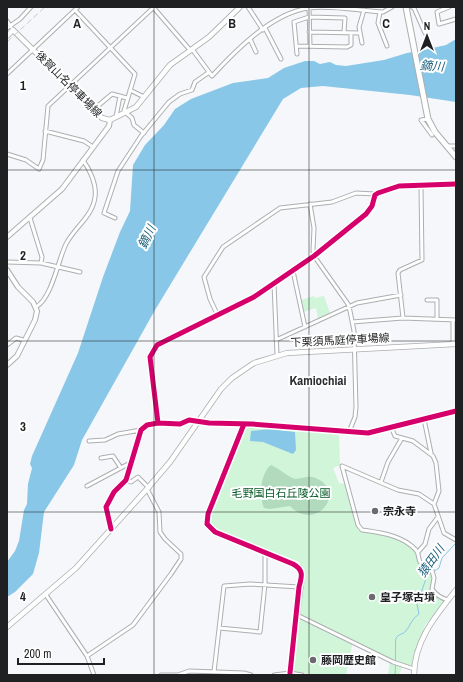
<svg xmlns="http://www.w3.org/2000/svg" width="463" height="682" font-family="'Archivo Narrow','Noto Sans JP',sans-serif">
<rect width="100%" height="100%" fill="#f5f7fa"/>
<path fill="#d0f5d9" d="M314,296L315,298L324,296L330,313L318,319L316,308L303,312L301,300Z
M263,427L339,435L340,465L333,468L339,483L346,484L359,531L397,537L417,552L418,560L431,567L434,578L430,589L436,596L447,600L425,625L412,666L403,664L399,675H388L390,660L353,641L346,675H318L294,672L292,670L304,575L302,567L299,562L223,532L211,525L210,520L212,509L246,428Z"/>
<path fill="#b2dabd" d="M271,465C277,467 290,478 295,479C304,479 310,473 321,481C344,497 314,531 290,506L270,509L264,508C259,496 260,474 271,465Z"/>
<path fill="#88c7e7" d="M456,39V102L410,95L323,86L301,88L283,99L155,310L82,440L74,465L44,512L39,553L33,574L15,592L7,597V562L15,551L19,541L24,510L27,504L28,484L32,468L30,464L32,456L78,353L103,277L120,232L130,211L133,165L145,145L164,125L175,109L191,99L233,83L268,78L284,68L305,61H314L320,64L330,62L336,65L346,66L384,60L407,53L424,50L446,45Z
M270,429L295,432L296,450L293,454L263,442L250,441L251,431Z"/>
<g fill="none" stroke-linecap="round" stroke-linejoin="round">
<path stroke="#88c7e7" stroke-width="1" d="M395,675C396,669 395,639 396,638C398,634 404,634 406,631C411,624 412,619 419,614L417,604L427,576L439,568L442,558L456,543"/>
<defs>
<path id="minor" d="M153,7L190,50
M248,7L263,30
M309,7L310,46
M412,7L414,8L425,33
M449,7L437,12L439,24L456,19
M75,10L135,74L124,111L132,118L134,125L144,133
M380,12L378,23L387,46
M7,21L11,27
M7,28L20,19L31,7
M265,28L281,59
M309,32L360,33
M250,39L256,52
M362,43L359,27L364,10
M296,46L347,47L351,45V33
M192,49L212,76C236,50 272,13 309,8C331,5 361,11 383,12L392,7
M297,54L294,22L309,17L345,18L344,32
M7,74L78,7
M130,90L144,97
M93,110L112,94L127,98
M116,117L120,96
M428,119L421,120L432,135
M45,131L84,141L93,147
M446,146H456
M7,154L26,160L39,169L43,160L48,106L154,7
M310,204L314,228L313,250L314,256L348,304L350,311L354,331L356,407L355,417L349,432
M30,218L42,257L41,263
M115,218L104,213L118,171L141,136L169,102L180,94L192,90L195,82L208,73
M7,262L41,263L80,272
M293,271L305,327
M274,284L277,355
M427,300H437V319
M36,307C52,298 58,260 66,244C74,228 93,216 95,197C97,185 90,170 83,160
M218,316L210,299L204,277L223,247L280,208L332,202L356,193L375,194
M403,318L398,273L400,270L422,260L421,186
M352,322L403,318L456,320
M276,340L357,303L401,295
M453,344V320
M7,345L16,338L23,340
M424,419L431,453
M158,423L150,357L157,345L254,297L314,256L366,214L372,206L375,195L378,193L399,186L456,184
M391,427L395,436L413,441L433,456L436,463L439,491L434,504
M89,441L105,440L118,434L141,430
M101,458L113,456L121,468
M342,466L358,525L362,530C382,533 402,535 416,550C419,553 418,558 420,562L431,567L434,578L432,589C436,595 441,598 448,600
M342,466L398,490L419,494L434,504L444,533L456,540
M126,480L131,482L138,477L149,488
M381,482L388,462L402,438
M87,486L132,462
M111,529L106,507L114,492L126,480L141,430C153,418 165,425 178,424C186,423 189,420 197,421
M418,552L425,544L429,529L438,517
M46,595L87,656L94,675
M219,628L260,632L265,584V552
M87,656L133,625L171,574L181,559V554L165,539L160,532L159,512L147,489
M214,672L224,586L250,584L299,587
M290,673L297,615L393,662L414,669
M161,675H178L189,671L244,673L251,675
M274,675L290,673L302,675"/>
<path id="tertiary" d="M7,237L62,189L109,126L110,120
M7,270L18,287L33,302L37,311L35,320L17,356L7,365
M197,421L209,423L252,424L368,433L456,411
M244,424L208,514L207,524L215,532L299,567L302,576L297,615"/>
<path id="secondary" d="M7,36L13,30L102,118L110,120L136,107L170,65L209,37L240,7
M7,627L76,568L147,489L170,462L221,389L232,378L254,363L287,353L456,344
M414,675C414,641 436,615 456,590"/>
<path id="primary" d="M406,7L428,119L435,132L456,157"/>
</defs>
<use href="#minor" stroke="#adaeb0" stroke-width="5"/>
<use href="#tertiary" stroke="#adaeb0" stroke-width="6"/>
<use href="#secondary" stroke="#adaeb0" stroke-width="6"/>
<use href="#primary" stroke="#adaeb0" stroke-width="7"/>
<use href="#minor" stroke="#fefefe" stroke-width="3"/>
<use href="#tertiary" stroke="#fefefe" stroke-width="4"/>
<use href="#secondary" stroke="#fefefe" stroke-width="4.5"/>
<use href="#primary" stroke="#fefefe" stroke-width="5"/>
<path stroke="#c9c9ca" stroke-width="1" stroke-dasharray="6 3" stroke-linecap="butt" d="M7,42L45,7"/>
<defs>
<path id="cycleway" d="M158,423L150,357L157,345L254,297L314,256L366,214L372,206L375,195L378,193L399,186L456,184
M244,424L208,514L207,524L215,532L293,564C304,570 302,576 299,587L290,673
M111,529L106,507L114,492L126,480L141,430L147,425L158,423L180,424L189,420L209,423L252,424L368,433L456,411"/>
</defs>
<use href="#cycleway" stroke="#fff" stroke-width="8"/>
<use href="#cycleway" stroke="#d6006c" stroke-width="5"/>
</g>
<path fill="none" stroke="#1f2022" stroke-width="1" stroke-opacity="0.55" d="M154,7V675M309,7V675M7,170H456M7,341H456M7,512H456"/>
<g fill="#6a6b6e" stroke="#fff" stroke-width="1.5">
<circle cx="375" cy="511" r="4"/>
<circle cx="372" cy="597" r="4"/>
<circle cx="313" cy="660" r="4"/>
</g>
<g text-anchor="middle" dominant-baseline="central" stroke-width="4" stroke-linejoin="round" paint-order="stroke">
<g font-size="11" fill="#1f2022" stroke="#fff">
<text transform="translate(69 84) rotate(45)">後賀山名停車場線</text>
<text transform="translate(340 340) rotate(-3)">下栗須馬庭停車場線</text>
</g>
<g font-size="11" fill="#075a28" stroke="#fff">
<text x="281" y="493">毛野国白石丘陵公園</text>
</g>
<g font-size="11" font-weight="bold" fill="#1f2022" stroke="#fff" text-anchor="start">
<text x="383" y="511">宗永寺</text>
<text x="380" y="597">皇子塚古墳</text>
<text x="321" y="660">藤岡歴史館</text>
</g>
<g font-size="12" font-style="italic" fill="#185e7c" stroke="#fff">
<text transform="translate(432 66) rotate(4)">鏑川</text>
<text transform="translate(147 237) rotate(-65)">鏑川</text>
<text transform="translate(431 561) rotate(-54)">猿田川</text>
</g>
<g font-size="13" font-weight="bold" fill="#2a2c30" stroke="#fff">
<text x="318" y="380">Kamiochiai</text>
</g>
</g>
<g font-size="13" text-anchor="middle" font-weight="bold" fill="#1f2022" stroke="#fff" stroke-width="4" stroke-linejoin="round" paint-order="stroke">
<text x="77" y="28">A</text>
<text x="232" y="28">B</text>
<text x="386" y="28">C</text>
<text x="23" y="90">1</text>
<text x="23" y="260">2</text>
<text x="23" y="431">3</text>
<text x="23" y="601">4</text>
</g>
<rect width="463" height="682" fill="none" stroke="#1f2022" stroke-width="16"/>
<g transform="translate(427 36)" stroke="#ffffff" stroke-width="3" paint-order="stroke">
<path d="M0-3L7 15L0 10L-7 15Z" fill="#1f2022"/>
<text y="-6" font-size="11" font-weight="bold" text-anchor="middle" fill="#1f2022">N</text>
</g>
<path d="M18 658v6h86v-6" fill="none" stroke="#1f2022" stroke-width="2"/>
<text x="24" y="658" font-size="12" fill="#1f2022" stroke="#ffffff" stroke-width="3" paint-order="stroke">200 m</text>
</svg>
